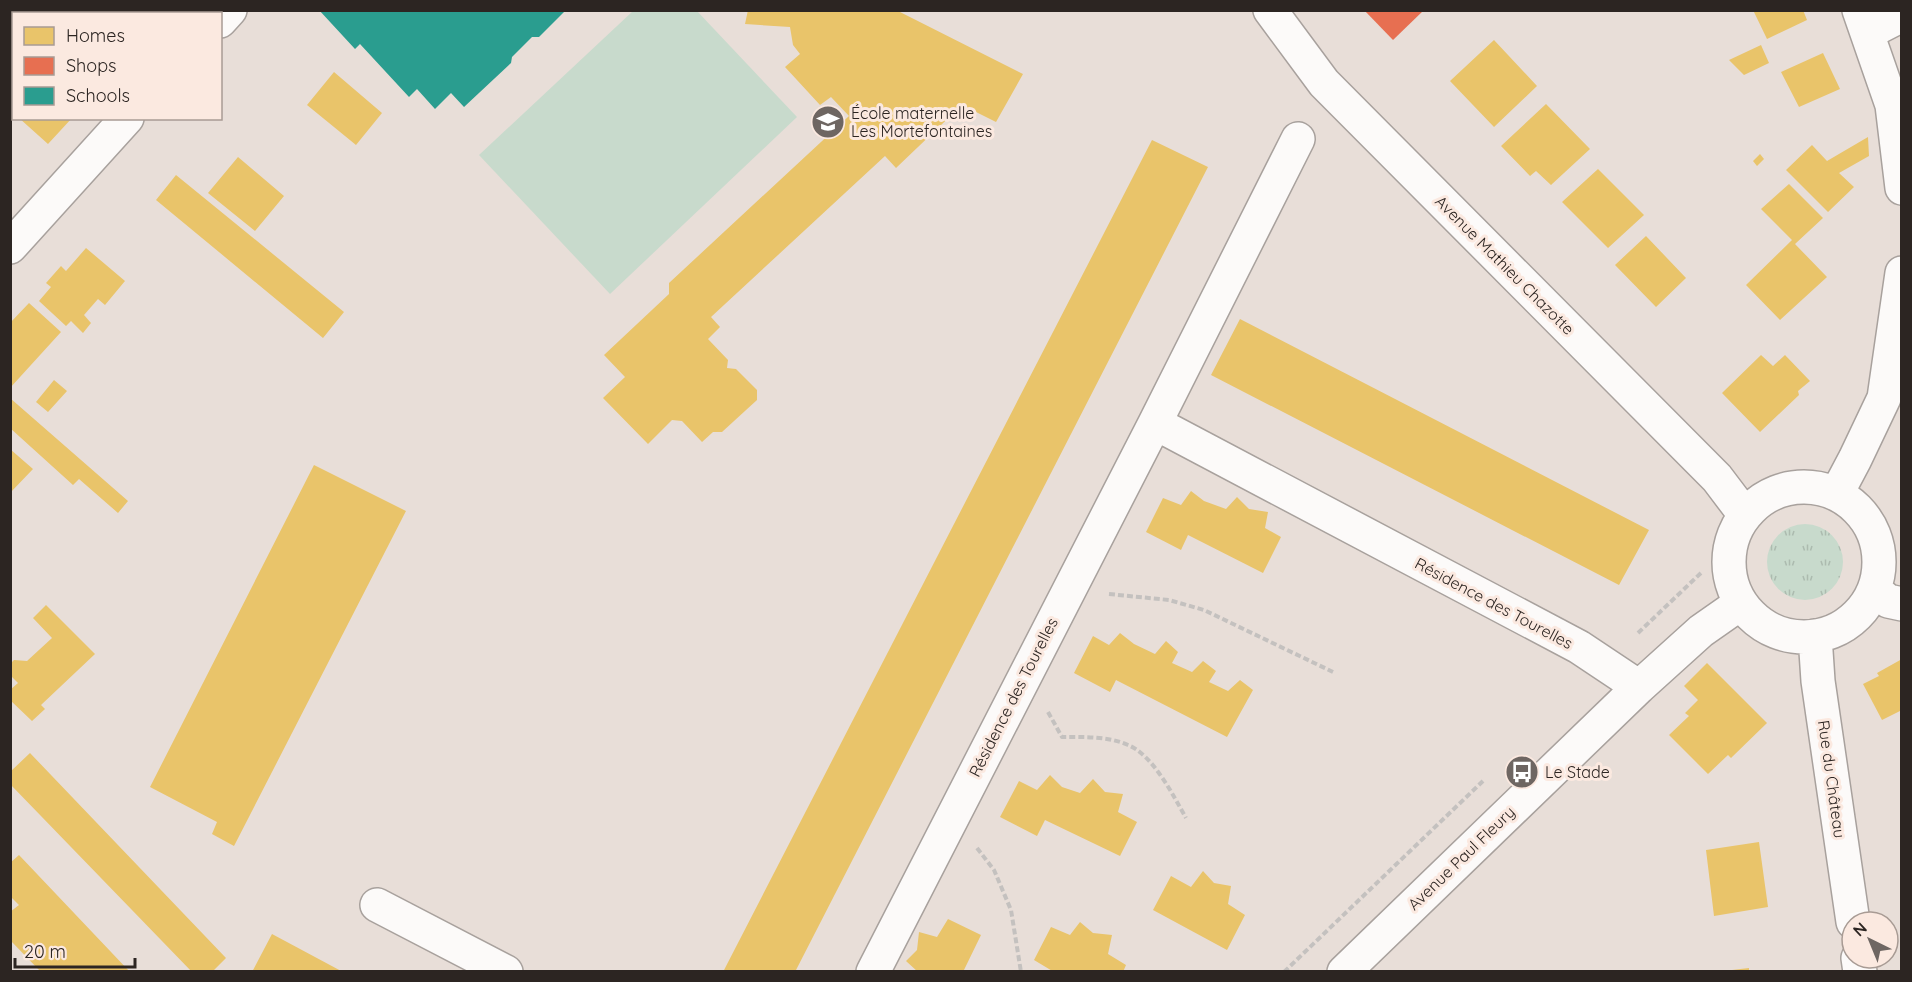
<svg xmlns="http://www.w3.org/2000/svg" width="1912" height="982" font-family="Quicksand,sans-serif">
<defs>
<pattern id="grass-tufts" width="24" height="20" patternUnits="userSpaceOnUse" patternTransform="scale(1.5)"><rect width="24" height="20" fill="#c8dacc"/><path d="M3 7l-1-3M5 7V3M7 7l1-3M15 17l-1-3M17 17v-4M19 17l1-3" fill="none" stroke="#acbbaf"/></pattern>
</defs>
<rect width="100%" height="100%" fill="#e8ded8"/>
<path fill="url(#grass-tufts)" d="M1767 562a38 38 0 1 1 76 0a38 38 0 1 1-76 0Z"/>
<path fill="#c8dacc" d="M633,11H697L797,117L610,294L479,155Z"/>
<path fill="#e9c46a" d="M60,10H97L101,14H64Z
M748,10H896L1023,74L996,122L962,105L896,168L885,156L711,317L720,327L708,339L728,360L727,368L736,369L757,390V400L722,432H713L702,442L682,421L672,420L648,444L603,398L625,377L604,355L669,294V283L849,116L831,97L820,105L785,67L800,54L793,45L790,27L745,24Z
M1753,10H1803L1807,20L1767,39Z
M1494,40L1537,86L1494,127L1450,81Z
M1761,45L1769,63L1744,75L1729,60Z
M1823,53L1840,89L1799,107L1781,72Z
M334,72L382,113L356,145L307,105Z
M1546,104L1590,149L1551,185L1536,171L1530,176L1501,146Z
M19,118H72L48,144Z
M1868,137L1869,156L1839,173L1854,187L1828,212L1786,170L1812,145L1827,161Z
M1152,140L1208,167L795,972H723Z
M1760,154L1764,159L1757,166L1753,161Z
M238,157L284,196L255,231L208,193Z
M1598,169L1644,215L1608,248L1562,202Z
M176,175L344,312L323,338L156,200Z
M1789,184L1823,218L1795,244L1827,277L1780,320L1746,285L1792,240L1761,209Z
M1646,236L1686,278L1656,307L1615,265Z
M86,248L125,281L105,305L98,299L84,315L91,323L83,333L71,321L66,326L39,301L51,287L46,283L61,266L66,271Z
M29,303L61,332L10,388V323Z
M1240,319L1649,530L1619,585L1211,375Z
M1761,355L1773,366L1785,355L1810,381L1798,391L1799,395L1760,432L1722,393Z
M54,380L67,391L48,412L36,402Z
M10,398L128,501L118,513L79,479L73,485L10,428Z
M10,449L33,469L10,493Z
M314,465L406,511L234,846L212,834L217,822L150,787Z
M1191,491L1204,501L1226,509L1237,497L1249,509L1268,512L1265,528L1281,537L1263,573L1188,535L1181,550L1146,532L1163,498L1181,505Z
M46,605L95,654L41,705L45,709L32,721L10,700V690L18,683L10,675V664L14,660L27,661L52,638L33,618Z
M1120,633L1134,644L1155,654L1166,641L1178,652L1172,663L1192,672L1203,661L1216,671L1209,682L1228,691L1240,680L1253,690L1227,737L1116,680L1110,692L1074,673L1093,636L1109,645Z
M1902,659V710L1882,720L1863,684L1879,676L1877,673Z
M1707,663L1767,723L1731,758L1728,755L1708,774L1669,735L1689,716L1685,713L1698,700L1684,686Z
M30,753L226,958L212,972H192L10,784V772Z
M1050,775L1062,787L1080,793L1093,779L1105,792L1123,794L1118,812L1137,822L1120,856L1045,820L1037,836L1000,817L1019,781L1037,790Z
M1759,842L1768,907L1714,916L1706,850Z
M19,855L130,972H41L10,940V912L19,905L10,896V863Z
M1203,871L1214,883L1231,886L1228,904L1245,915L1227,950L1153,910L1171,876L1191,887Z
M948,919L981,935L963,972H918L906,961L917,950L919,932L937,937Z
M1080,922L1093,933L1112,935L1108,954L1126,965L1123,972H1054L1034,960L1051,927L1070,935Z
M272,934L343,972H252Z
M1749,968V972H1732V970Z"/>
<path fill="#e76f51" d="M1364,10H1424L1393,40Z"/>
<path fill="#2a9d8f" d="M319,10H566L539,37H532L512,57L511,63L464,107L451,93L435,109L417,89L409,97L360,44L355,49Z"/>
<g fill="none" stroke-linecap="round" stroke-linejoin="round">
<defs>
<path id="minor" d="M1270,10L1324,83L1717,478L1745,515
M1859,10L1892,105L1902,188
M220,21L230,10
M1867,33L1902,15
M10,247L127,118
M1155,423L1579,647L1639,687
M1729 562a75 75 0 1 1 150 0a75 75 0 1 1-150 0Z
M1837,493L1855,459L1884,398L1902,273
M1875,590L1888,601L1902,604
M1815,636L1818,681L1853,922
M377,905L506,972
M1858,958L1860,972
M873,972L1155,423L1298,139
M1344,972L1639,687L1701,631L1741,603"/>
</defs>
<use href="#minor" stroke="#a8a19d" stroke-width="36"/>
<path stroke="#c4c1bf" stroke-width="4" stroke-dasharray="6 3" stroke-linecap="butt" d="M1109,594L1169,600L1204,610L1333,672
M1638,633L1703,571
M1048,712L1062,737C1083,737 1108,736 1128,745C1153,755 1173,795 1186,818
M977,848L994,870L1011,910L1021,972
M1284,972L1483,781"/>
<use href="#minor" stroke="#fcfaf9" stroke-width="33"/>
</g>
<defs>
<symbol id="school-disc" viewBox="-11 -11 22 22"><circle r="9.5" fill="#6e6662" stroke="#fbe9e0"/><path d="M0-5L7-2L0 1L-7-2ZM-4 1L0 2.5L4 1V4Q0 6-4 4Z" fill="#fff"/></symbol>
<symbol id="bus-disc" viewBox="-11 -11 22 22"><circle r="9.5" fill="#6e6662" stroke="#fbe9e0"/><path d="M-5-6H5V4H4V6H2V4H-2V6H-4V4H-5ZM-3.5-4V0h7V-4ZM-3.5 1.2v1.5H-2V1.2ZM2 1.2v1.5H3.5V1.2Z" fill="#fff"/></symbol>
</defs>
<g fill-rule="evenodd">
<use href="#school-disc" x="809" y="103" width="38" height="38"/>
<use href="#bus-disc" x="1503" y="753" width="38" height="38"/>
</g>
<g text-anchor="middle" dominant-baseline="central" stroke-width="6" stroke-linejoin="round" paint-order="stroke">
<g font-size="16" fill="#2c2522" stroke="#fbe9e0" text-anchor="start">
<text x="851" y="113">École maternelle<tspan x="851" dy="18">Les Mortefontaines</tspan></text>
<text x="1545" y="772">Le Stade</text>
</g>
<g font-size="16" fill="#2c2522" stroke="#fbe9e0">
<text transform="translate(1505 265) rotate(45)">Avenue Mathieu Chazotte</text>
<text transform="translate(1494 603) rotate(28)">Résidence des Tourelles</text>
<text transform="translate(1013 697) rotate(-63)">Résidence des Tourelles</text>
<text transform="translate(1832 779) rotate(82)">Rue du Château</text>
<text transform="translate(1461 858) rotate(-44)">Avenue Paul Fleury</text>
</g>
</g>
<rect width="1912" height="982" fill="none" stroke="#2c2522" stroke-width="24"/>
<rect x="12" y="12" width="210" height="108" fill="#fbe9e0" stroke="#a89b94" stroke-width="1.5"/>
<rect x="24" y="27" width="30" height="18" fill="#e9c46a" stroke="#a89b94" stroke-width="1.5"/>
<text x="66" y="42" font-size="18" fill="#2c2522">Homes</text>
<rect x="24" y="57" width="30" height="18" fill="#e76f51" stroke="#a89b94" stroke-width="1.5"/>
<text x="66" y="72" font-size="18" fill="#2c2522">Shops</text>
<rect x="24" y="87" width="30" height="18" fill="#2a9d8f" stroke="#a89b94" stroke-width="1.5"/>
<text x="66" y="102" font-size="18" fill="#2c2522">Schools</text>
<g transform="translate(1870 940) rotate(317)"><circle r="28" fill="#fbe9e0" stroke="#a89b94" stroke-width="1.5"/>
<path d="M0-4.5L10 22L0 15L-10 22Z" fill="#6e6662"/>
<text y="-9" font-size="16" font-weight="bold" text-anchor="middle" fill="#2c2522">N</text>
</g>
<path d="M15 958v9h120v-9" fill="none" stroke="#2c2522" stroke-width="3"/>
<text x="24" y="958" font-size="18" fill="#2c2522" stroke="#fbe9e0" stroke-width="4.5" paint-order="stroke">20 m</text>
</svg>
